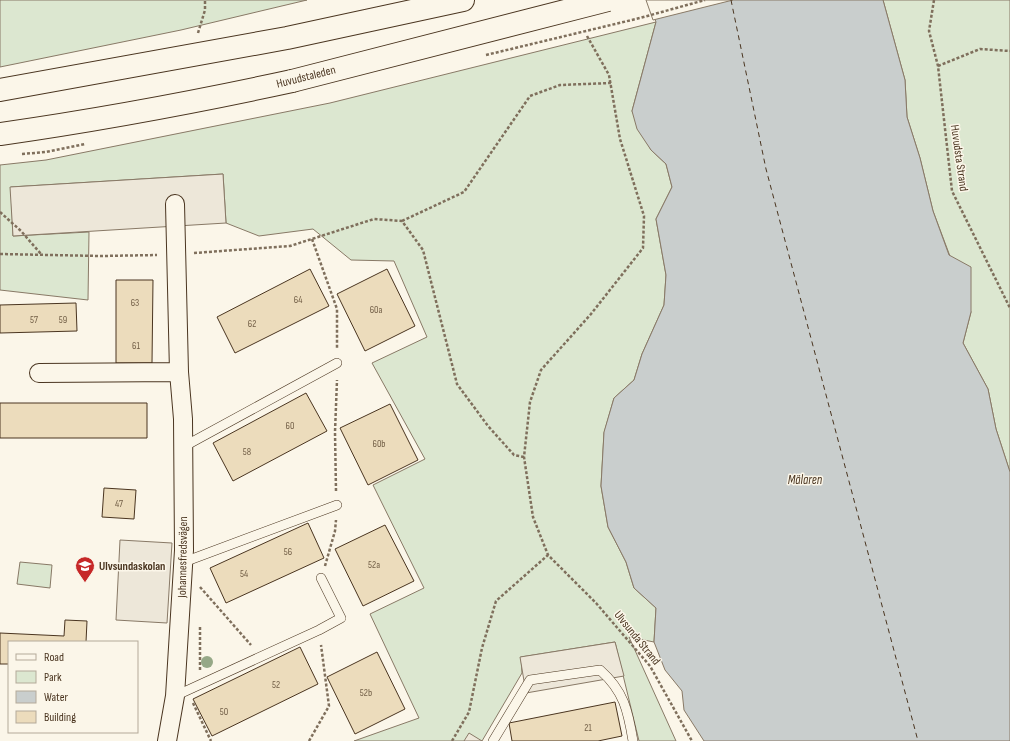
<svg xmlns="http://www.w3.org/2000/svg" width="1010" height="741" font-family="'Sofia Sans Condensed',sans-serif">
<rect width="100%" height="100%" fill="#fbf6e9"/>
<path fill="#dce7d0" stroke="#887966" d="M0,0H307L181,30L0,67Z
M883,0H1010V472L996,429L988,389L963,343L971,312L933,211L920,158L907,117L905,80Z
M656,22L632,111L651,150L666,164L672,187L656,219L666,275L664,305L642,354L634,380L614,398L604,433L601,486L608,527L626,562L634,588L656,608L654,642L629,637L676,741H639L615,642L521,657L522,673L482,741H354L419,718L370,614L424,588L373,485L425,459L372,363L427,337L394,261L351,260L313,229L259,236L226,223L223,174L11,187L13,236L89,232L88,300L0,290V165L46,160L330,103Z
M20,562L52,565L50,588L17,584Z"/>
<path fill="#ede7d9" stroke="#887966" d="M223,174L226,223L13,236L10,187Z
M120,540L172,543L167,623L116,620Z
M615,642L624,676L526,693L520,657Z
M469,733L482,741H464Z"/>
<path fill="#c9cecd" stroke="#887966" d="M648,0H883L905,80L907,117L920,158L933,211L949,255L971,267V312L963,343L988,389L996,429L1010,472V741H704L684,710L682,691L665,670L654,642L656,608L634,588L626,562L608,527L601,486L604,432L614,398L634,380L642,354L664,305L666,275L656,219L672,187L666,164L651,150L637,129L632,111L656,22Z"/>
<path fill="#fbf6e9" stroke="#887966" d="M646,0H733L653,20Z"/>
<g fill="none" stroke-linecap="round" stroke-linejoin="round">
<path stroke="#4a3520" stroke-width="1" stroke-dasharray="5 4" stroke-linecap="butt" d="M731,0L766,169L918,741"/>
</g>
<path fill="#ecdcbc" stroke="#4a3520" d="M310,269L329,306L235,353L217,317Z
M387,269L415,326L365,351L337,294Z
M116,280H153L152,363H116Z
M76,303L77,331L0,333V305Z
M306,393L327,431L233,481L213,443Z
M0,403H147V438H0Z
M390,404L418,460L368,485L340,428Z
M104,488L136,490L134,519L102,517Z
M308,523L324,558L226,603L210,568Z
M385,525L414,581L363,606L335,549Z
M65,620L87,621L86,642H9V664H0V633L64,636Z
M300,647L318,684L212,736L193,699Z
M377,652L405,709L355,734L327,677Z
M615,702L622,736L598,741H512L509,723Z"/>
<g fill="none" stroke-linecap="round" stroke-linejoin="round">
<defs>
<path id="service" d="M183,447L337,363
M184,562L337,505
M175,696L319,630L341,618L321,578
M493,741L530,680L600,670C624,691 628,711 633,741"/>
<path id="minor" d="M39,373L179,372
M167,741L175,696L184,550L183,419L179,372L175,204"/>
<path id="secondary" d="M0,90L287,38L463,0
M0,134C98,120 195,102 292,81"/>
</defs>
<use href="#service" stroke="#4a3520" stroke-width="10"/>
<use href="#minor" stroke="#4a3520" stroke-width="20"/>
<use href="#secondary" stroke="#4a3520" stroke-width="24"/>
<path stroke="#7f6f5c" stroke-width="2.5" stroke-dasharray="3 2" stroke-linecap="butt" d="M934,0L929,31L938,66L952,191L1010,308
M198,33L205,10V0
M587,36L609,75L620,139L644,216L643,248L591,314L541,370L530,402L524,457L533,517L548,555L596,603L650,666L692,741
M938,66L980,49L1010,51
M22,154L46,152L85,144
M0,212L21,231L41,254
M402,221L464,192L530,96L560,85L611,83
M312,239L337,309V349
M194,253L290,246L374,219L402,221L423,250L457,384L488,426L514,455L524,457
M0,254L101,256L157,255
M336,491L335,432L337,380
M325,566L335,531L336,520
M200,587L251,645
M200,670V625
M193,703L211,741
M309,741L329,706L321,645
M452,741L469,712L482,648L496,601L548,555"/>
<use href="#service" stroke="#fbf6e9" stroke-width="9"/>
<use href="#minor" stroke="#fbf6e9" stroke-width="18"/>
<use href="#secondary" stroke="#fbf6e9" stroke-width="22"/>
<defs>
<path id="secondary-bridge" d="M292,81L608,0"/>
</defs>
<use href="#secondary-bridge" stroke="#4a3520" stroke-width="24" stroke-linecap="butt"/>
<path stroke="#7f6f5c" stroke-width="2.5" stroke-dasharray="3 2" stroke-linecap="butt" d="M486,55L640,18L705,0"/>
<use href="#secondary-bridge" stroke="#fbf6e9" stroke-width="22"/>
</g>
<circle fill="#96a887" cx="207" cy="662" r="6"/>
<defs>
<symbol id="school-pin" viewBox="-11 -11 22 30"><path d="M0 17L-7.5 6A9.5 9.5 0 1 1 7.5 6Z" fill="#c62828" stroke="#fbf6e9"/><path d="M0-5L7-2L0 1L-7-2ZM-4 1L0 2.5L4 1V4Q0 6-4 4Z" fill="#fff"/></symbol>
</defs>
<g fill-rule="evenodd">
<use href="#school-pin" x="74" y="555" width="22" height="30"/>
</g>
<g text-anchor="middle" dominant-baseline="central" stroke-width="3" stroke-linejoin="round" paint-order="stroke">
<g font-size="10" fill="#725f47">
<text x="298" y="300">64</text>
<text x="135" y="303">63</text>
<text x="376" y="310">60a</text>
<text x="34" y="320">57</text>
<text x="63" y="320">59</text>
<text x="252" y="324">62</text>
<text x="136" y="346">61</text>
<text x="290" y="426">60</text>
<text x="379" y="444">60b</text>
<text x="247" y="452">58</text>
<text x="119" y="504">47</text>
<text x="288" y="552">56</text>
<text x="374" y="565">52a</text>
<text x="244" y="574">54</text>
<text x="276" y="685">52</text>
<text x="366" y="693">52b</text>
<text x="224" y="712">50</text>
<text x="588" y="728">21</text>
</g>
<g font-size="12" fill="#4a3520" stroke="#fbf6e9">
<text transform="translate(306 77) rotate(-14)">Huvudstaleden</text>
<text transform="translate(959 158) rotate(82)">Huvudsta Strand</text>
<text transform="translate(183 557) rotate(-89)">Johannesfredsvägen</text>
<text transform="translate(637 638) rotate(51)">Ulvsunda Strand</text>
</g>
<g font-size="12" font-weight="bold" fill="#4a3520" stroke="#fbf6e9" text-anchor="start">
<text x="99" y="566">Ulvsundaskolan</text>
</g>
<g font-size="13" font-style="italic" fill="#4a3520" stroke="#fbf6e9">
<text x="805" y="480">Mälaren</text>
</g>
</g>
<rect x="8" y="641" width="130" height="92" fill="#fbf6e9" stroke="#b4a999"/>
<rect x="16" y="654" width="20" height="6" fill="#fbf6e9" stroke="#b4a999"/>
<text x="44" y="661" font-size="12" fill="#4a3520">Road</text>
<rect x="16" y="671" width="20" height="12" fill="#dce7d0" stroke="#b4a999"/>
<text x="44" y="681" font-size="12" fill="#4a3520">Park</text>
<rect x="16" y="691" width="20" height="12" fill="#c9cecd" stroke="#b4a999"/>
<text x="44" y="701" font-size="12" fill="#4a3520">Water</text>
<rect x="16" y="711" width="20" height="12" fill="#ecdcbc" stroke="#b4a999"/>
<text x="44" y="721" font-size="12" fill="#4a3520">Building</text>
</svg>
